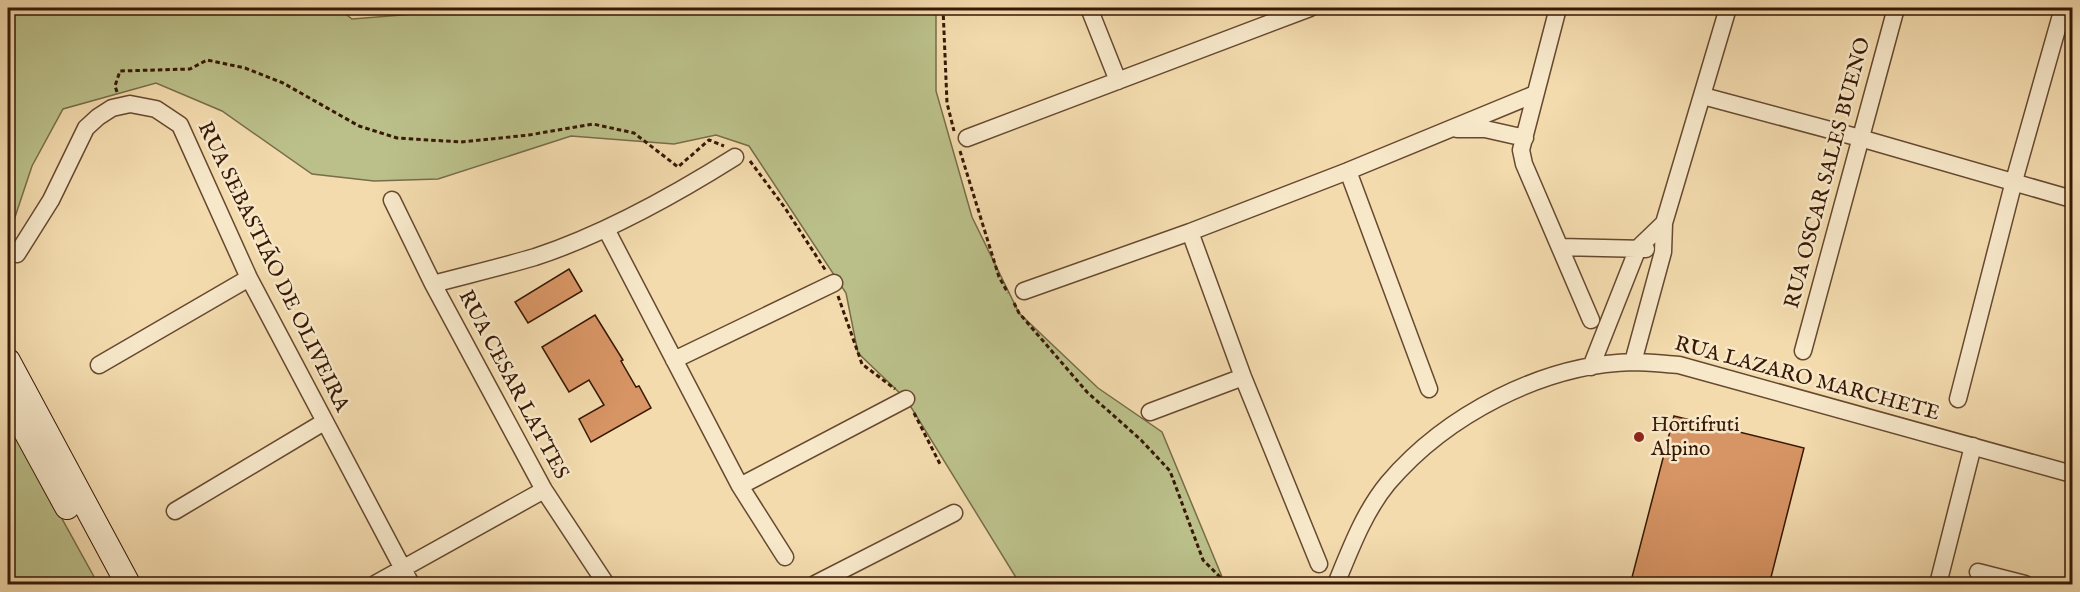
<svg xmlns="http://www.w3.org/2000/svg" width="2080" height="592" font-family="'IM FELL English',serif">
<rect width="100%" height="100%" fill="#f3dbae"/>
<filter id="stains"><feTurbulence type="fractalNoise" baseFrequency=".00333" numOctaves="4"/><feColorMatrix values="0 0 0 0 .2 0 0 0 0 .09 0 0 0 0 .02 0 0 0 .5 -.17"/></filter>
<radialGradient id="worn" r=".72"><stop offset=".6" stop-color="#630" stop-opacity="0"/><stop offset="1" stop-color="#630" stop-opacity=".3"/></radialGradient>
<path fill="#bbc08a" stroke="#796c48" stroke-width="1.5" d="M8,8H338L352,19L490,8H936V91L972,217L1019,313L1098,388L1162,432L1225,584H1020L906,399L858,353L846,293L749,146L716,135L674,144L571,136L438,179L374,181L312,174L222,111L156,83L63,109L32,166L14,220L8,226Z
M8,421L98,584H8Z"/>
<path fill="#d79464" stroke="#371805" stroke-width="1.5" d="M569,269L582,291L528,323L515,302Z
M595,315L623,360L621,361L636,387L639,386L651,408L591,442L579,419L604,405L589,380L569,392L542,347Z
M1674,416L1804,448L1769,585H1630Z"/>
<g fill="none" stroke-linecap="round" stroke-linejoin="round">
<defs>
<path id="minor" d="M1089,8L1118,81
M1558,8L1521,150L1524,164L1591,320
M1703,96L1860,138L2072,199
M1457,129H1485L1525,138
M967,138L1310,8
M1348,171L1429,389
M392,200L433,284L544,490L606,584
M606,229L740,486L785,557
M1190,232L1243,377L1319,564
M1560,247L1646,249
M17,254L51,200L86,128L98,117L112,108L130,104L156,109L180,125L249,278L411,584
M433,284C467,275 501,267 535,257C605,234 673,196 735,157
M1024,291L1190,232L1348,171L1535,94
M1803,351L1896,8
M674,360L834,283
M1633,362L1663,252L1664,223L1728,8
M99,365L249,278
M1591,367L1638,248L1664,223
M1958,399L2014,181L2063,8
M1150,412L1243,377
M740,486L906,399
M175,511L324,422
M1978,572L2025,584
M375,584L544,490
M815,584L954,513
M1336,584C1350,550 1364,512 1388,483C1446,415 1543,364 1633,362C1648,362 1664,364 1679,365L2072,474
M1938,584L1973,446"/>
<path id="secondary" d="M8,361L128,584
M8,399L67,507"/>
</defs>
<use href="#minor" stroke="#66492f" stroke-width="19"/>
<use href="#secondary" stroke="#371805" stroke-width="26"/>
<path stroke="#371805" stroke-width="3" stroke-dasharray="4.5 3" stroke-linecap="butt" d="M390,8L419,13L435,8
M943,8L947,103L954,131
M117,92L115,86L120,71L190,69L207,60L245,68L283,83L359,126L397,138L461,142L529,135L593,124L634,133L678,167L709,140L724,146
M960,151L999,277L1008,293
M750,161L785,208L826,271
M838,296L862,364L895,389
M1014,303L1019,313L1087,392L1141,440L1170,471L1203,560L1227,584
M914,413L941,466"/>
<use href="#minor" stroke="#f7e8ca" stroke-width="16"/>
<use href="#secondary" stroke="#f7e8ca" stroke-width="24"/>
</g>
<circle fill="#8f2418" stroke="#f7e8ca" stroke-width="2" cx="1639" cy="437" r="6"/>
<g text-anchor="middle" dominant-baseline="central" stroke-width="5" stroke-linejoin="round" paint-order="stroke">
<g font-size="21" fill="#371805" stroke="#f7e8ca">
<text transform="translate(1828 173) rotate(-75)">RUA OSCAR SALES BUENO</text>
<text transform="translate(273 267) rotate(64)">RUA SEBASTIÃO DE OLIVEIRA</text>
<text transform="translate(1807 379) rotate(15)">RUA LAZARO MARCHETE</text>
<text transform="translate(513 385) rotate(62)">RUA CESAR LATTES</text>
</g>
<g font-size="21" fill="#371805" stroke="#f7e8ca" text-anchor="start">
<text x="1651" y="425">Hortifruti<tspan x="1651" dy="24">Alpino</tspan></text>
</g>
</g>
<rect width="2080" height="592" fill="none" stroke="#f3dbae" stroke-width="30"/>
<rect x="9" y="9" width="2062" height="574" fill="none" stroke="#371805" stroke-width="3"/>
<rect x="15" y="15" width="2050" height="562" fill="none" stroke="#371805" stroke-width="1.5"/>
<rect width="100%" height="100%" filter="url(#stains)"/>
<rect width="100%" height="100%" fill="url(#worn)"/>
</svg>
